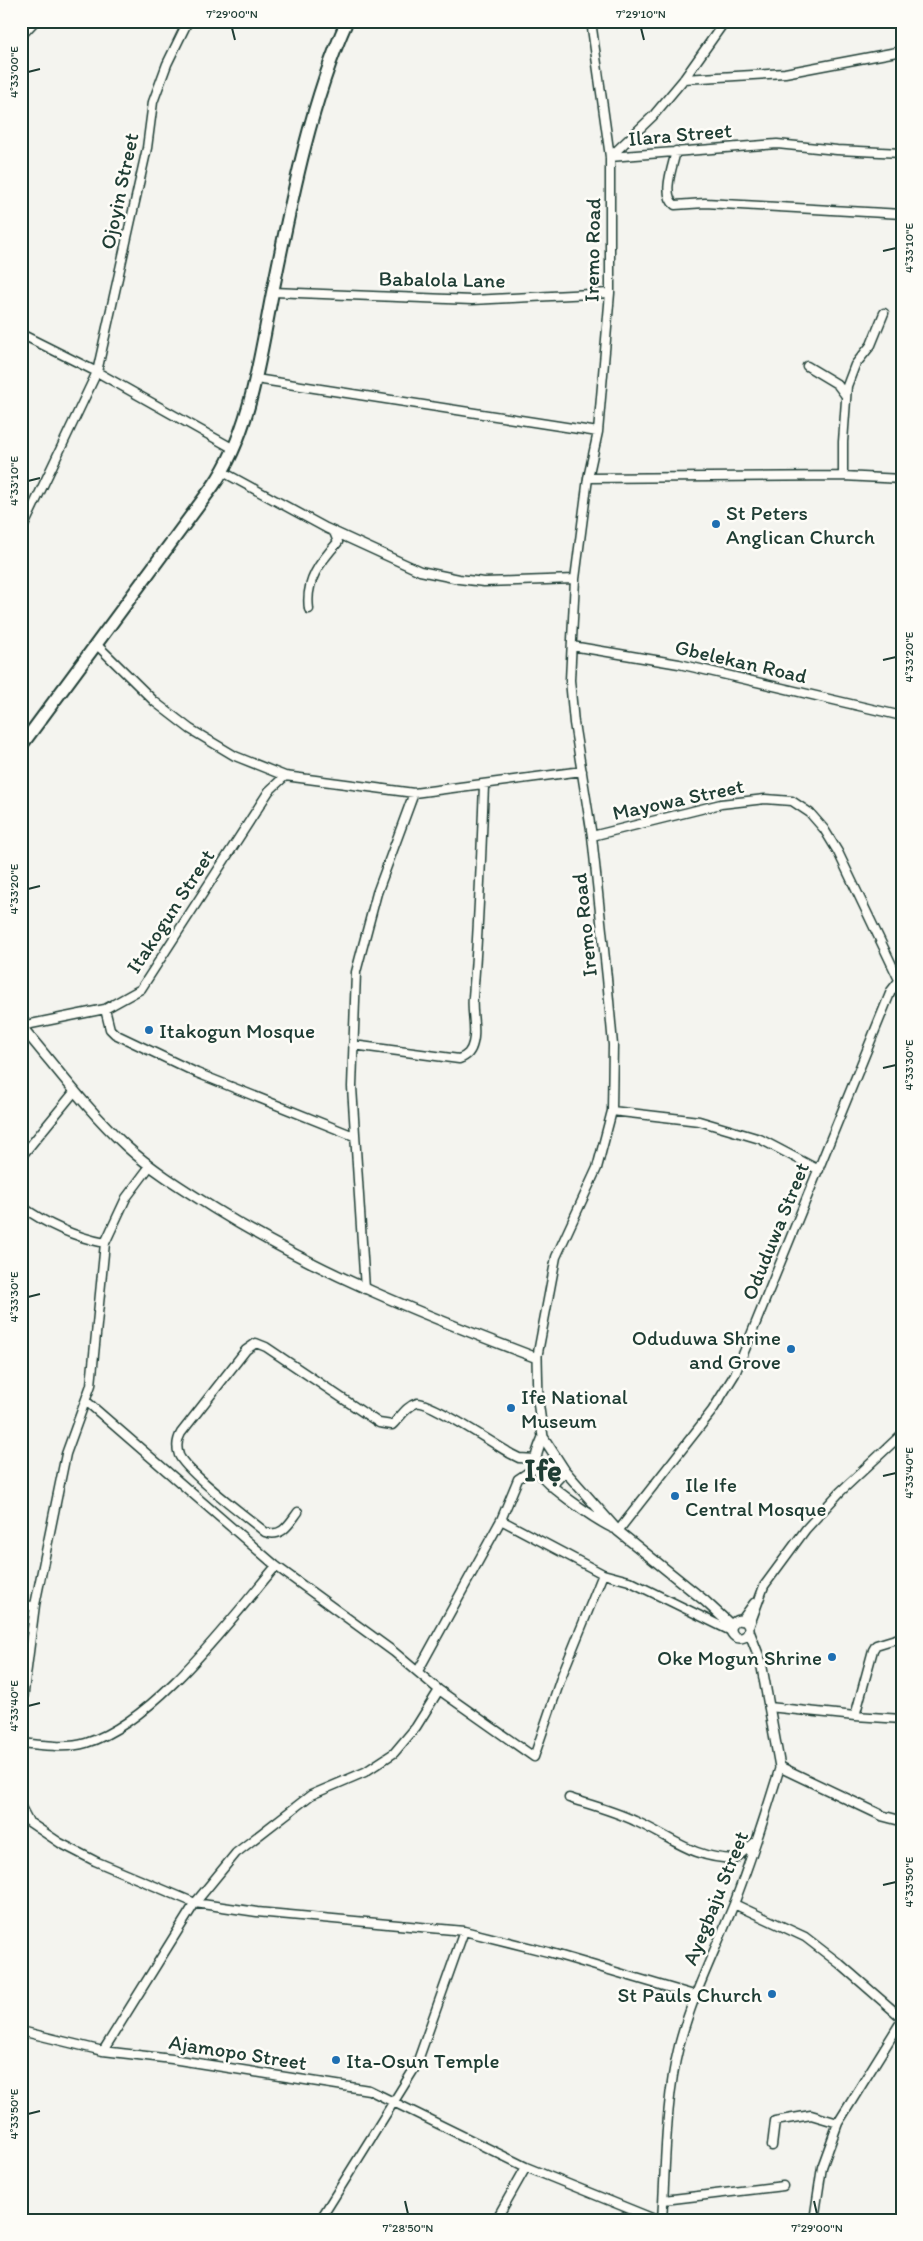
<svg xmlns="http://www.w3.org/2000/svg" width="923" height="2241" font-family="Itim,sans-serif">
<rect width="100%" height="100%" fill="#f4f4ef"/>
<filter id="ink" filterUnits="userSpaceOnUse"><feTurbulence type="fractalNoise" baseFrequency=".02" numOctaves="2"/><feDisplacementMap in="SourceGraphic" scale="10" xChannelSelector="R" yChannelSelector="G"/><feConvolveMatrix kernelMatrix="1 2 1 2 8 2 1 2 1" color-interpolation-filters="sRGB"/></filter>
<g filter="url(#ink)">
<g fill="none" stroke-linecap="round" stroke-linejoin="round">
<defs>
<path id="minor" d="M725,21L684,79L653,116L610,157L777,144L837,150L902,153
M21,36L35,21
M684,79L785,73L902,51
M676,151C673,166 661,195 675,205L705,203L902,214
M273,292L472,300L610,293
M21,334L97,372L234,449
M807,366L837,384L846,396
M256,379L598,432
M223,472L326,528L420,571L459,579L484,582L575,579
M843,476V442L847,386L855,365L871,345L884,313
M588,478L843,476L902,479
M21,532L97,372L147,148L153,102L167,64L188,21
M309,609C305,581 320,562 338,542L334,532
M96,644L155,702L190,729L235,756L285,776L414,793L582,771
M572,646L679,664L902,716
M592,836L721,804L765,799L792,801L810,813L824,829L838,852L902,986
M105,1009L110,1029L115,1034L197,1073L354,1136
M21,1026L105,1009L141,989L269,791L285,776
M353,1045L459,1059C467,1056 471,1052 473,1043C477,1029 471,1012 473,997C479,927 481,856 484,786
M612,1111L699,1121L760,1139L819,1170
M21,1157L75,1091
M21,1206C46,1224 75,1237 105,1243
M365,1289L352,1087L356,972L377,893L414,793
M537,1358L556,1257L597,1168L612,1111L613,1045L607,978L592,836L574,723L570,680L575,579L588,478L598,432L610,293V157L591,21
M86,1401L276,1566L394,1652L439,1690L534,1757L562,1675L603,1574
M298,1512C289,1524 282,1538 265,1532C247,1517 186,1472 179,1455C176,1447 177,1440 181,1433L246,1350L256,1343L266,1347L379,1423L392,1425C400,1418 406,1406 417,1403C427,1400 498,1446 511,1454L519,1458L536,1459
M501,1520L518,1479L536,1467
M618,1531L712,1411L735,1374L891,991L902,977
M21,1607L35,1605
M741,1621L754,1603
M749,1627L764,1586L806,1529L840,1492L902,1434
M418,1671L501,1520L603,1574L629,1581L731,1631
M769,1707L855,1716L873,1650L876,1645L902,1637
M21,1715L35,1605L66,1454L91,1385L105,1243L126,1198L150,1166
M855,1716L902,1719
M21,1743C41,1745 67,1749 86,1743C155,1722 230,1620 276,1566
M569,1798C591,1805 614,1811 635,1821C673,1838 691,1858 735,1859L755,1842
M21,1807L29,1822L60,1843L95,1861L195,1903L257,1912L464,1931L548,1952L694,1995
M734,1904L805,1937L840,1964L902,2018
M21,2031L103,2051L172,2059L369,2090L526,2167L657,2220
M103,2051L195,1903L236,1853L311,1795L365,1772L394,1753L416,1727L439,1690
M772,2146L775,2121L811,2115L838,2123
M664,2200L783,2186
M320,2220L416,2066L464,1931
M496,2220L526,2167
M662,2220C666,2162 665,2102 679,2046C692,1996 715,1951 734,1904C751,1859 766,1813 780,1767
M814,2220L822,2167L838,2123L902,2020"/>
<path id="tertiary" d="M21,1026C55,1066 87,1110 126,1146C152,1170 185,1190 215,1209C316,1272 426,1316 537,1358L538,1401L543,1437L565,1471L618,1531L705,1601L732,1626
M543,1437C540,1445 534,1457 536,1466C540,1483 597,1520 613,1528
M551,1486L565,1471
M731 1629a9 9 0 1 1 18 0a9 9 0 1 1-18 0Z
M749,1631L761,1662L780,1767L883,1816L902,1821"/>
<path id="primary" d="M21,746L213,486C250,434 260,356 272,295C290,207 310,103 347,21"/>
</defs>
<use href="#minor" stroke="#1f3d34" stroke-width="11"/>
<use href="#tertiary" stroke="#1f3d34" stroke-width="12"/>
<use href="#primary" stroke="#1f3d34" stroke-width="15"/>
<use href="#minor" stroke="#fdfcf7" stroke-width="8"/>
<use href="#tertiary" stroke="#fdfcf7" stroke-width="9"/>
<use href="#primary" stroke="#fdfcf7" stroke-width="11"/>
</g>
</g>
<path fill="none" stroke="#1f3d34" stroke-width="2" d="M232,28L235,40M641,28L644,40M28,72L40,69M883,251L896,248M28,481L40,478M883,660L896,657M28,889L40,886M883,1068L896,1065M28,1297L40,1294M883,1476L896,1473M28,1706L40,1703M883,1885L896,1882M28,2114L40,2111M405,2201L408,2214M814,2201L817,2214"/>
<g fill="#1f6fb2" stroke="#fdfcf7" stroke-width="2">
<circle cx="716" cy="524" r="5"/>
<circle cx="149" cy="1030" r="5"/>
<circle cx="791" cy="1349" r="5"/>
<circle cx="511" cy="1408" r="5"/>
<circle cx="675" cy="1496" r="5"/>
<circle cx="832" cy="1657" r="5"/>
<circle cx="772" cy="1994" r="5"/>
<circle cx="336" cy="2060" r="5"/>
</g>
<g text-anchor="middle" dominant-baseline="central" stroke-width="5" stroke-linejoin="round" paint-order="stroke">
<g font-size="21" fill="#1f3d34" stroke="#fdfcf7">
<text transform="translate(680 134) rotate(-5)">Ilara Street</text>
<text transform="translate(119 191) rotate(-78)">Ojoyin Street</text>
<text transform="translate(592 250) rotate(-89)">Iremo Road</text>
<text transform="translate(442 279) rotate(1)">Babalola Lane</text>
<text transform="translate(741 661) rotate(13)">Gbelekan Road</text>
<text transform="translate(678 799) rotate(-12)">Mayowa Street</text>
<text transform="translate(170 911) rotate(-57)">Itakogun Street</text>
<text transform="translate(584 925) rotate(-96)">Iremo Road</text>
<text transform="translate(775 1231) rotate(-68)">Oduduwa Street</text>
<text transform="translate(715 1898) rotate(-68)">Ayegbaju Street</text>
<text transform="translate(238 2052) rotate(9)">Ajamopo Street</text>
</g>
<g font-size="21" fill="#1f3d34" stroke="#fdfcf7" text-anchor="start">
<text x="726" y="512">St Peters<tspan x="726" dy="24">Anglican Church</tspan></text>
<text x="159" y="1030">Itakogun Mosque</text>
<text x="781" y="1337" text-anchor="end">Oduduwa Shrine<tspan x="781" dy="24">and Grove</tspan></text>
<text x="521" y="1396">Ife National<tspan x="521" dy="24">Museum</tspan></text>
<text x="685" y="1484">Ile Ife<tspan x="685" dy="24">Central Mosque</tspan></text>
<text x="822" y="1657" text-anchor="end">Oke Mogun Shrine</text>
<text x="762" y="1994" text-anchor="end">St Pauls Church</text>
<text x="346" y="2060">Ita-Osun Temple</text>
</g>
<g font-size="31" font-weight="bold" fill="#1f3d34" stroke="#fdfcf7">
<text x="543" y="1470">Ifẹ̀</text>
</g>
</g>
<rect width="923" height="2241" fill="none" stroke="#fdfcf7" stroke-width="55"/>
<rect x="28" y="28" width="868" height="2186" fill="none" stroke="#1f3d34" stroke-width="2"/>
<g font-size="12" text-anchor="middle" fill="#1f3d34">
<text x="232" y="18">7°29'00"N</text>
<text x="641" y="18">7°29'10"N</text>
<text transform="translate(14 72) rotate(-90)" y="4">4°33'00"E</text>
<text transform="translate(909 248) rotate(-90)" y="4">4°33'10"E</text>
<text transform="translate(14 481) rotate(-90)" y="4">4°33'10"E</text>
<text transform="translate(909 657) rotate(-90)" y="4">4°33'20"E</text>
<text transform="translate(14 889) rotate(-90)" y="4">4°33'20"E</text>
<text transform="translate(909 1065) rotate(-90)" y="4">4°33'30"E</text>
<text transform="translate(14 1297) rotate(-90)" y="4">4°33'30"E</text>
<text transform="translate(909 1473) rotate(-90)" y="4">4°33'40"E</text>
<text transform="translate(14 1706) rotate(-90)" y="4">4°33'40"E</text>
<text transform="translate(909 1882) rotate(-90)" y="4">4°33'50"E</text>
<text transform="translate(14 2114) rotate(-90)" y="4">4°33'50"E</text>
<text x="408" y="2232">7°28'50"N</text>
<text x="817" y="2232">7°29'00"N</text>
</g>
</svg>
